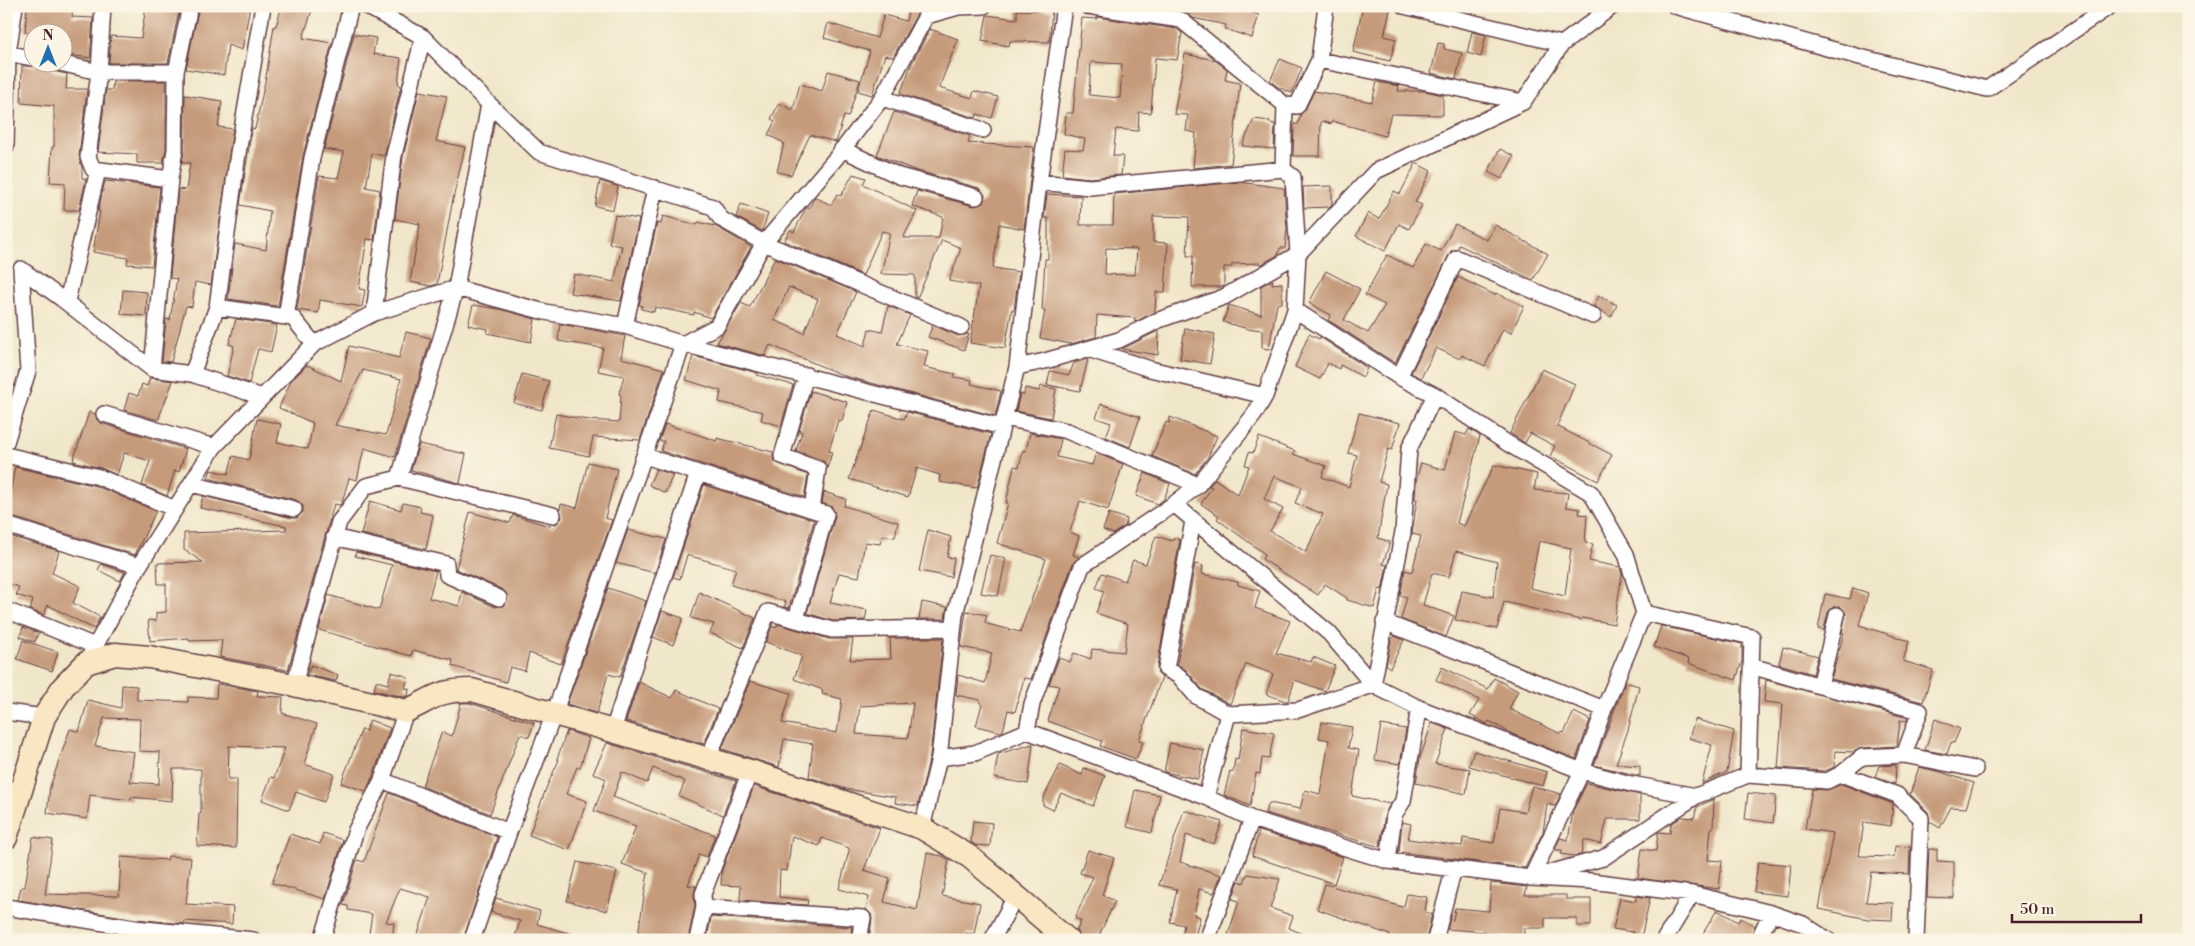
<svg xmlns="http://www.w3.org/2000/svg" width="2195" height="946" font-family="'Libre Bodoni',serif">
<rect width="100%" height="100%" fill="#fcf5e5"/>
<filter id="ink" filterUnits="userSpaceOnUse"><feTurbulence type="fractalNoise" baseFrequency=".02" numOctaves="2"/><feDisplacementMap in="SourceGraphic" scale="10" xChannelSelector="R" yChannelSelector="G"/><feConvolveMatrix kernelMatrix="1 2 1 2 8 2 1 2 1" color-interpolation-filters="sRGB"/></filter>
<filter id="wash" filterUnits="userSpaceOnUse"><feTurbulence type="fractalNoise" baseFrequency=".0096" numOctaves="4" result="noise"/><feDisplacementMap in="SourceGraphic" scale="20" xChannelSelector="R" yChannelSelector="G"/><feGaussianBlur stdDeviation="1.12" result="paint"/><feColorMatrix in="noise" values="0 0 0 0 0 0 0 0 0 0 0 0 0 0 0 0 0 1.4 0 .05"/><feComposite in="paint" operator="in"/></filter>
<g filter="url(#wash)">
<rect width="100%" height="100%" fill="#f0e6c9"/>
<g id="blocks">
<path fill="#c69b7b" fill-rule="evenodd" d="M27,6H73L72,17L93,18L90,58L62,54V32H25Z
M146,6H180L168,63H109L111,36L141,38Z
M199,6H250L242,50L228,45L224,75L186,69Z
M282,6H298L312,10L303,38L332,43L303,156L278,306L228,299L235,244L266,250L270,211L240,205L252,128L255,129L266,77L274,26H276Z
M909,6H926L918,12L893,57L885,55L872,95L858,91L870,51L824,38L828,23L877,38L884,15L906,21Z
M1152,6H1232L1259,15L1252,38L1225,29L1226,25L1193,18L1183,11Z
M1363,6H1391L1384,36L1396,39L1390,61L1353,52Z
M1017,10L1052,11L1049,42L1010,41L1009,46L982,41L987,15L1017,19Z
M1097,17L1177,29L1182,33L1177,60L1155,58L1151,113L1139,112L1138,131L1116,129L1113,156H1123L1121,175L1090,178L1062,175L1065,149L1083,150L1085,139L1064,134L1066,113H1073L1082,18L1097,19ZM1091,62L1122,64L1120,98L1089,95Z
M930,29L958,39L939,88L972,98L974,91L998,97L992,118L977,114L976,118L900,94L912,63Z
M1472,32L1486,35L1481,57L1467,53Z
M354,34L376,38L373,54L401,58L398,84L401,86L384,156L372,153L366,187L380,190L374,240L367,239L359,289L365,290L362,307L320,300L318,313L297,310L319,176L338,178L344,152L324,149Z
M1438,43L1444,44V49L1462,53L1456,79L1431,73Z
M1185,54L1215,60L1227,69L1225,80L1240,83L1231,164L1193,168L1196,133L1186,131L1188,115L1174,114Z
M1280,59L1302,68L1292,93L1278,87L1270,81Z
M22,66H47L52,71L67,74L66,89H87L79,156L82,168V178L86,179L79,210H64L65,183L50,182L52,147H54V106L21,103Z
M828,71L860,80L848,117L844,116L836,142L810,135L791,175L777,172L784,143L768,135L775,121L771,119L779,103L793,110L800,84L822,91Z
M113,81H166V149L163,163H137V154L98,152L106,90H112Z
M1377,82L1399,86L1398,91H1425L1443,95V115L1391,114L1385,136L1332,121L1331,124L1321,121L1320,156H1293L1294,124H1298L1301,114L1305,110L1314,91L1372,102Z
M419,91L447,96L436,141L465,147L453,199L437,284L431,286L410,282L420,224L395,219L403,157Z
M185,95L222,101L218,127L233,129L211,285L195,282L192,307L186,306L171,362L162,361L166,319L170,320L177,279L170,278L178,189L186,190L190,163H182L184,150Z
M894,112L970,136L968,143L1034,147L1024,229L999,224L993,268L1019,272L1014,310L1012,309L1005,348L970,343L979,286L949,281L961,248L942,240L917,298L915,297V275L881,274L890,233L882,231L863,275L784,241L790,230L794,232L806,208H809L815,197L831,205L837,194L841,196L853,174L866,178L863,184L917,211L903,238H939L943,217L912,206L917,191L974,206L983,203L985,195L979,188L914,170L877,155Z
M1254,119L1270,121L1269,123L1275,124L1274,149L1242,146Z
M1500,149L1514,156L1502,179L1488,172Z
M1416,163L1431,171L1415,202L1422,205L1409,229L1399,224L1385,251L1356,236L1368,213L1379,219L1394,191L1400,194Z
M105,181L160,187L152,266L127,264L128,258L93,252L100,211H98Z
M600,181L618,187L613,210L595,206Z
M1239,182L1284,188L1287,228L1285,248H1280L1278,255L1260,265V263L1232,264V267H1224V286L1222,287H1192L1193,256H1187L1189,217L1153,216V242L1168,243L1165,292H1156L1155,312L1135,322V318L1097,315L1096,337L1071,344L1040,338L1045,310H1042L1045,259H1048V218H1044L1047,194L1081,196L1080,225H1113L1114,194ZM1106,248L1137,249L1135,275L1105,274Z
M1332,186V204L1329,207L1304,208L1303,187Z
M741,204L768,214L762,231L736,217Z
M615,215L639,219L621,301L570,293L574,274L614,282L622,246L609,244Z
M663,216L697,225L698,222L715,226L751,247L711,318L694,312V315L655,307L654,312L641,309L642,305H639L657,223L661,224Z
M1455,224L1487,240L1495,225L1548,254L1533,280L1459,245L1458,249L1451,251L1395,363L1328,320L1331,315L1309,303L1326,271L1360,289L1344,320L1368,333L1385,305L1365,295L1387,255L1413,268L1426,244L1441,251Z
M775,258L856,292L837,334L865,346L869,329L882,332L888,306L910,315L897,344L928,351L924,367L955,374L954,377L972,380L971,384L1001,391L995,416L845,376L770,345L765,356L717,343L741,303L750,307ZM789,287L818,299L804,333L774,320Z
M1458,277L1495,295L1496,293L1524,306L1511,333L1503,329L1485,366L1462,355L1460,359L1436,348L1421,378L1411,373Z
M1273,280L1272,284L1282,283V303L1277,304L1269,349L1262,348V330L1253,329L1252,330L1223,322L1229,305L1261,315V286Z
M123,290L147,292L146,316L121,314Z
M1599,296L1617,305L1611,317L1594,306Z
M473,305L499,309L535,319L531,342L487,333L488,329L468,325Z
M236,319L277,325L271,352L258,349L249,383L227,376L234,346L229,344Z
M560,324L625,336L621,358L664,369L640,440L593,437L589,456L549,448L556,414L589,420L619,422L621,395L619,394L624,376L598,371L603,348L558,341Z
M933,325L958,336L969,334L964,350L928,337Z
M1185,328L1215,334L1210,364L1180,359Z
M1159,331L1158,355L1122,349L1154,333Z
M406,332L431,338L395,457L364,448L357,480L349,478L342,502L340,505L334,504L288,670L220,657L222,640L189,641V638L150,641L148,620L156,621V613L166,612V584H158L157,563L203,562L184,550V533L286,530V526L200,508L203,496L292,518H297L303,512V506L296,500L208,478L211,470L228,474L233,456L249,460L257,419L281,424L277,442L308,449L313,423L279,408L291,381L307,365L341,381L349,346L399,358ZM363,370L401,379L386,435L335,425Z
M1309,334L1319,339L1320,337L1367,368L1363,377L1340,365L1339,369L1328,363L1320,379L1295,367Z
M693,356L758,373L757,375L793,385L781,426L761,420L763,412L719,402L721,391L686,380Z
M1088,359L1080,391L1047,385L1050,371L1069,375L1074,363Z
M1542,369L1575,384L1557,426L1612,455L1598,481L1550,456L1555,446L1530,433L1525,443L1510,433Z
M522,374L549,381L542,410L514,403Z
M150,378L173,381L158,420L124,410L129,393L138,396L142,384L147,386Z
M1041,386L1056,389L1051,418L1016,411L1020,394L1024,395L1025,388L1039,391Z
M811,391L847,402L842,421L838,420L829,451L832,452L827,469L825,463L822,460L796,451L802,432L799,431Z
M1101,404L1140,417L1130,447L1106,437L1111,423L1096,418Z
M874,410L904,419L907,412L991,434L977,488L939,482L940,475L917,468L908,497L849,479Z
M89,412L95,414L97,420L101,423L186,449L179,472L175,470L167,496L142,485L150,461L124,453L117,475L101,468L73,461Z
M1359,413L1400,423L1392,450L1388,449L1379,482L1387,484L1378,538L1390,542L1383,564L1387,565L1382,590L1379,589L1374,608L1347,600V598L1325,584L1318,595L1262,559L1265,554L1217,519L1219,516L1201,504L1212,487L1209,486L1215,479L1238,495L1249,466L1245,465L1249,452L1253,453L1259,437L1295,451L1293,454L1326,466L1322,477L1349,487L1357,455L1348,453ZM1274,476L1302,487L1295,503L1323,514L1306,552L1270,531L1283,509L1264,499Z
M1170,417L1217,436L1208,457L1195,474L1152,456L1166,422L1169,423Z
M665,424L717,441V438L773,452V458L775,462L808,475L804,497L661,451L664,441H659Z
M1469,429L1480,436L1457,523L1464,526L1494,465L1537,474L1534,490L1568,493L1566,507L1580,509L1579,514L1587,515L1585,543L1593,544L1589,561L1620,567L1622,574L1614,624L1582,618L1581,620L1504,602L1497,629L1455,620L1462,591L1493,597L1497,562L1456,551L1449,577L1432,573L1423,605L1454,616L1446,637L1401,619L1407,597L1400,595L1405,570L1412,572L1421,536L1412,534L1417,499H1415L1416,481L1421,463L1445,470L1455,432L1466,435ZM1539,541L1571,548L1565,596L1530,588Z
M1030,433L1061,439L1057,457L1092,465L1096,453L1123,464L1108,510L1080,501L1070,532L1079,536L1073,555L1079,557L1073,563L1031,679L1024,678L1015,712L1008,710L1003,731L1001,732L976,726L982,704L980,703V700L956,695L958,675L985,683L992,653L961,647L966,611L987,615L985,622L987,624L1020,632L1046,559L997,543L1008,503H1006L1014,466L1019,467L1023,450L1026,451Z
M419,444L466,454L460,483L411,470Z
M588,462L617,469L605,518L612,520L561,664L529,653L525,671L510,667L506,682L452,666L453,660L413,650L411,656L319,630L328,595L379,610L392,565L355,556L356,552L436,571L429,598L459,606L462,592L495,607L504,606L508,597L503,590L456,569L470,512L510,523L513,515L553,527L562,518L560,509L561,504L577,508Z
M15,467L96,486L156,511L135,555L6,515Z
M656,469L673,475L665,493L649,485Z
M1145,473L1170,484L1164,499L1158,504L1136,496Z
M704,485L814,520L789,608L784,607L786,602L731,585L736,569L687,555L680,579L673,577Z
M824,492L846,499L844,506L898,522L895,537L882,536L880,544L865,542L859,577L839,573L830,603L867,610L865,620L833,621L807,613L835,516L832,507L822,503Z
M370,501L401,510L403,503L421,507L420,512L433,515L426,549L361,534Z
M1109,513L1127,519L1125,526L1113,534L1103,530Z
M628,530L666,539L655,573L616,563Z
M928,530L951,537L947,557L954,558L951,577L919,571Z
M9,536L59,551L52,573L80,586L73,603L100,617L94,629L48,605L44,615L30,610L33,600L16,595L19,587L6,583V544Z
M1156,536L1172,541L1174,538L1180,540L1157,667L1158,674L1162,677L1139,740L1143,742L1136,759L1100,746L1102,741L1048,721L1059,686L1049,684L1059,658L1070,662L1074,653L1091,659L1092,649L1124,652L1128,624L1096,613L1104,591L1096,588L1102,573L1125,581L1133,560L1146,564Z
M990,555L1006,558L998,596L981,593Z
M101,564L125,572L120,581L98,570Z
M1195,564L1203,566L1202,574L1238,582V585L1260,591L1255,608L1290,621L1276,653L1311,662L1313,657L1335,666L1325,691L1295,680L1288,701H1285L1266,694L1273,674L1246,664L1230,704L1202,689L1186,670L1177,664Z
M608,588L646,601L620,677L608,674L597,713L567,704Z
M1853,588L1868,593L1859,625L1909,641L1903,661L1933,670L1923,702L1831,679L1844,633H1842L1846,613L1840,606H1834L1828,612L1824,630L1818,629L1825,594L1850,599Z
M699,592L755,618L743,648L710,633L714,624L691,618Z
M922,602L947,607L945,619H919Z
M662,611L683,618L673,645L653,637Z
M778,624L829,639H853L850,660L891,659L890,638H943L930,756L918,806L895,803L896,797L846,789L809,777L813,744L784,739L779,767L722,749L750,681L791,693L782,723L837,733L842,699L822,694L823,690L794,679L802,656L766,642L772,626L776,628ZM913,703L908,738L856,734L860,706Z
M1661,626L1742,644V661L1736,680L1688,663L1689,659L1654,647Z
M23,627L38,633L35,642L20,637Z
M1395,636L1404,640L1390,668L1386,665L1391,640Z
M23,640L58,652L52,671L17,659Z
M1783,647L1818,656L1813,674L1779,664Z
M311,665L338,675L336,681L307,675Z
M1442,667L1488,689L1494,678L1518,691L1509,709L1561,734L1562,732L1564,733L1574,712L1590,720L1576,759L1512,734L1489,721L1487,724L1470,715L1479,700L1436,680Z
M391,672L406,676L408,678L405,688L409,689L408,696L404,697L374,690L376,681L388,684Z
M1766,680L1908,718L1906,721L1900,720L1897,746L1862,748L1853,752L1835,751L1834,767L1825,771L1778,768L1783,704L1764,702Z
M639,682L672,698L676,690L718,709L704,744L626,721Z
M1625,682L1639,686L1628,730L1616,764L1640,766V776L1594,765Z
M217,684L258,691L257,696L283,697L282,713L317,724L304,764L334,774L324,802L296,792L289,810L262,800L271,777L274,778L285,748L229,746L228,779H237L236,848L197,846L199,814H201V769H173L172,801L131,797V800L90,795L87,819L47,813L50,787L70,729L79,732L88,700L121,708L122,685L137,686V700L188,702V697L216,698ZM104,718L140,719L139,751L160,752L159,784L130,782L134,752L95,746Z
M461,703H469L534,723L529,737L520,734L490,814L422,786L442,732L452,736Z
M1695,719L1734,731L1727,772L1702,783L1712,745L1689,738Z
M1935,719L1960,729L1954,743L1951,742L1947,754L1925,750Z
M370,720L390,728L373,776L366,791L341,783L362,729L366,731Z
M1322,722L1352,727L1348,748L1359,750L1352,796L1390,804L1385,814L1380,847L1265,813L1269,803L1300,809L1305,790L1320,794L1329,740L1319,738Z
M1432,723L1448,729L1435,764L1470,769L1466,794L1416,783L1420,758Z
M1381,725L1406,729L1400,764L1375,760Z
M1243,728L1274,733L1269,759L1262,758L1260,774L1256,773L1250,806L1224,795L1230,771L1233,772L1235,759L1238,760Z
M567,731L589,738L580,768L577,767L566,794L587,801L569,850L529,835L547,786L559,760L557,759Z
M607,743L736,781L723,815L679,796L685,781L653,768L647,783L622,772L613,797L715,835L707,857L699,854L688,885L696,886L694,894L695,906L688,940H637L648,873L622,864L636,826L594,811L606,779L593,773Z
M1170,743L1204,750L1198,779L1164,772Z
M1033,744L1028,784L994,778L998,754Z
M1474,751L1547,772L1543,786L1469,766Z
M1060,765L1082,775L1084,768L1105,776L1093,806L1061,793L1053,810L1043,805V799Z
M1896,765L1895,784L1875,777L1879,766Z
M1919,767L1941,772L1974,783L1966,808L1951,807L1940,828L1930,822L1928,812L1910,794Z
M1587,783L1640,795V819H1607L1601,844L1584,840L1581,855L1574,856L1561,854L1562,850H1555L1560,838L1568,840L1573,811Z
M1842,784L1893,804L1891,826L1864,822L1859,856L1894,857L1895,846L1910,847L1909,874L1871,872L1866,902L1893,903L1892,920L1868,919L1819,909L1833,833L1805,829L1812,789L1827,790Z
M754,786L880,828L864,870L890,878L884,902L917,910L927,853L942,856L949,860L942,896L980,903L974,934L966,933L965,940H869L872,919L871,914L866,909L869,897L839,889L849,851V848L822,838L819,846L792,836L787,871L780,870L779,897L808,900L807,905L740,900L741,886L721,885L722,870Z
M1532,786L1561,794L1555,806L1547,804L1543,832L1525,868L1399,852L1402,822L1411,824L1408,839L1462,846L1463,838L1494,843L1500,808L1525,812Z
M1135,790L1160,795L1152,833L1127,827Z
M389,793L497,837L463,940H416L430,897L400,888L386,922L394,923L392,940H368L372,914L348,910V906L343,905L357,860L364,862Z
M1748,793L1776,796L1773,823L1745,819Z
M1714,799L1713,828H1711L1708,860L1722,861L1719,889L1638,878L1642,849L1656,851L1658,832L1670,833L1671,824L1682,817L1694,818L1697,807Z
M1184,810L1222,822L1214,844L1186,835L1180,862L1221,875L1214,893L1199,889L1194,915L1200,917L1195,937L1182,934L1184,925L1170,922L1177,889L1159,885Z
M973,821L992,823L990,846L975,845L971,842Z
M1259,831L1343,857L1334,884L1252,856Z
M323,833L343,840L325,899L272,883L290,834L320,844Z
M33,837L53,840L45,894L119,896L121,857L167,860L168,856L191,858L186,904L233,907L232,924L184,921V924L136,919L18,900L21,887H25Z
M1929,849H1937V861L1954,862V898L1927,897Z
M1088,850L1114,858L1102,895L1115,901L1097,940H1081L1077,930L1081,921L1075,918L1093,877L1080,873Z
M577,862L617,871L607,911L567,901Z
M1758,862L1791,865L1788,896L1754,892Z
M1247,874L1280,879L1270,908L1293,916L1289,928L1316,940H1243L1228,935L1239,901L1232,899L1239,881L1244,883Z
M1491,883L1527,887L1525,895H1566V899H1591V926H1577V918H1545V928H1524V937H1502V940H1485V932L1447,929L1450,919L1453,920L1455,908L1489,911Z
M1325,884L1402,907L1404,906L1407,894L1427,897L1425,912L1432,914L1426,940H1389L1390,935L1317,909Z
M1636,896L1650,898L1641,938L1632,937L1633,932L1613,929L1620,898L1636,901Z
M496,898L540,911L537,924L578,936V940H514L520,921L491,912Z
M1717,910L1738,922L1741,918L1755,926L1749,940H1699Z
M711,917L852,927L850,940L707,939Z"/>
</g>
</g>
<g filter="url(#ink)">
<use href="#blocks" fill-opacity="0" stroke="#633d43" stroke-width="1"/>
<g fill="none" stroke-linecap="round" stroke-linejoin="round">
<defs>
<path id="minor" d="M103,6L99,72L88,157L93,169L98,170L67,301L62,299L152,369
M190,6L176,72L175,150L170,179L152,369L192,374L262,397
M366,6L423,37L394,155L374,313
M1404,6L1562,44
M1675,6L1856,56L1987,89L2110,6
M423,37L489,104L539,152L713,207L721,219L764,243L961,327
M6,53L32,58
M1319,60L1523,102
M55,62L99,72H176
M882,98L983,130
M489,104L456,288L399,478L553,515
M1285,105L1297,106L1319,60L1326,6
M6,147L8,53L15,6
M842,149L899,176L976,197
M93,169L170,179
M1039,182L1090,187L1283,169
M217,307L238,153L263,6
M1295,310L1399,377L1435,395L1507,443L1591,493L1626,554L1644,613L1604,709L1582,771L1531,878L1591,881L1692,894L1771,913L1803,924L1828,940
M625,326L655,188
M314,344L293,318L286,317L312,158L351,6
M1088,349L1150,369L1265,396
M1017,367L1045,361L1119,340L1159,320L1224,297L1298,254L1376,171L1523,102L1562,44L1613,6
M192,374L217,307L293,318
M806,375L782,456L818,469L812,509
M1399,377L1457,258L1593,316
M104,414L214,447
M1005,418L1067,431L1198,485
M6,442L28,371L21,269L62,299
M6,455L99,477L175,509
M698,473L826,514L796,619
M191,484L294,509
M1174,504L1329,633L1373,685L1419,708L1582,771L1631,784L1696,796
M1193,521L1166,669L1179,676L1196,696L1228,714
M6,525L139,566
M334,537L446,564L447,575L499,598
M6,610L95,646
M1644,613L1752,637L1748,775
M1384,622L1604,709
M86,663L139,566L214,447L314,344L374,313L456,288L545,312L625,326L683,344L1002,427
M1751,666L1820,686L1920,711L1904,755
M294,685L339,522L366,486L399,478
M1820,686L1837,615
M6,712L44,717
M613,730L698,473L645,456
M1027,731L1032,704L1082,566L1174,504L1198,485L1254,415L1265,396L1295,310L1298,254L1293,177L1283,169L1285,105L1181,20L1087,6
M939,758L975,753L1027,731L1206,797L1252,819L1388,861L1531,878L1603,858L1696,796L1748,775L1827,781L1841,774L1862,757L1904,755L1975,769
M708,759L768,612L832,630L953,628
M1841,774L1897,795L1921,818L1916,940
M382,780L509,832
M1206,797L1228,714L1298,710L1373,685L1403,532L1409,449L1435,395
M922,828L939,758L955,615L1017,367L1039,182L1064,6
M1388,861L1394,815L1403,801L1419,708
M6,907L135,928L253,940
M704,907L863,918L859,940
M322,940L356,830L382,780L406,711
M472,940L509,832L554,714L683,344L717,326L764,243L836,158L882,98L926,16L958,7L984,6
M697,940L704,907L703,894L750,771
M992,940L1016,895
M1207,940L1252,819
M1435,940L1454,868
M1664,940L1692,894
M1758,940L1771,913"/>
<path id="secondary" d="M6,838L44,717L63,687L86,663L115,654L149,657L294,685L406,711C435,698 437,690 472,690L750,771L922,828L970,857L1068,940"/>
</defs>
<use href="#minor" stroke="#633d43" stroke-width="18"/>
<use href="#secondary" stroke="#633d43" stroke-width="25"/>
<use href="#minor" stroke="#fff" stroke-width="15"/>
<use href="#secondary" stroke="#f9e7c3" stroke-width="22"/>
</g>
</g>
<rect width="2195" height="946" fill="none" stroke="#fcf5e5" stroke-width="25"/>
<g transform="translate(48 48)"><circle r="24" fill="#fcf5e5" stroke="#b59f9b"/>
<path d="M0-4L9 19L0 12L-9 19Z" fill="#1f6fb2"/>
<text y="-8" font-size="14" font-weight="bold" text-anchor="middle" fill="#4a1f2b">N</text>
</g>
<path d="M2012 914v8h129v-8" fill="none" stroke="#4a1f2b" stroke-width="2.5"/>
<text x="2020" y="914" font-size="15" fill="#4a1f2b" stroke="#fcf5e5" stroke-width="4" paint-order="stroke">50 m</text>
</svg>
